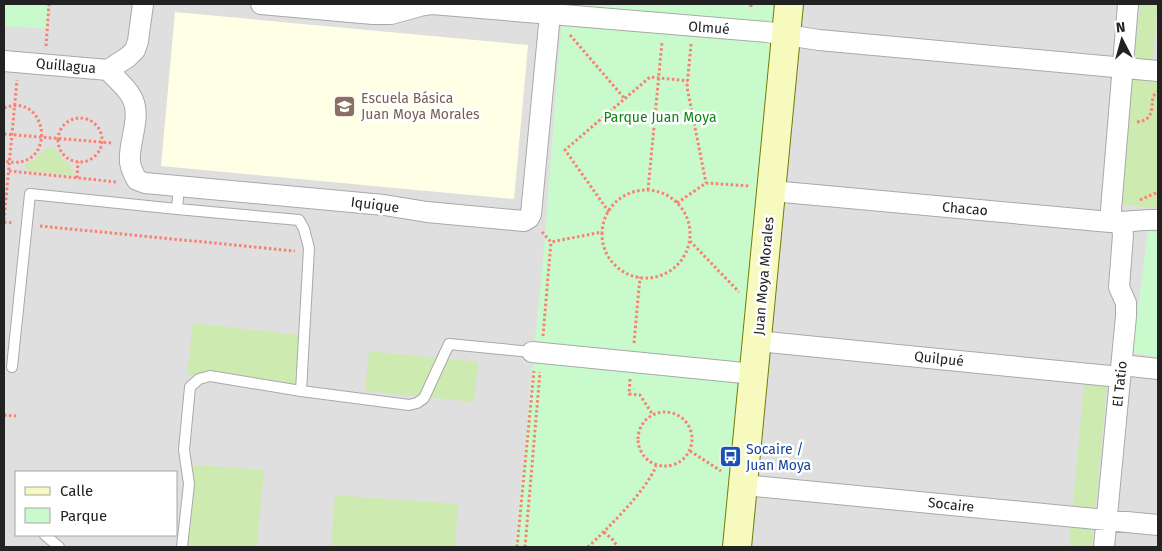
<svg xmlns="http://www.w3.org/2000/svg" width="1162" height="551" font-family="'Fira Sans',sans-serif">
<rect width="100%" height="100%" fill="#f2efe9"/>
<path fill="#e0dfdf" fill-rule="evenodd" d="M4,4H1158V547H4ZM16,472H176V535H16Z"/>
<path fill="#ffffe5" d="M175,12L528,45L514,199L161,166Z"/>
<path fill="#cdebb0" d="M1140,4H1158L1151,75L1158,76V208L1120,205Z
M47,148H54C60,159 73,163 73,175L29,171L26,168L25,165L35,159Z
M193,323L307,336L301,387L187,374Z
M369,351L478,362L474,402L365,391Z
M1084,383L1107,385L1092,547H1069Z
M185,464L264,470L257,547H179Z
M335,495L458,504L455,547H331Z"/>
<path fill="#c8facc" d="M4,4H49L47,29L4,26Z
M564,4H777L725,547H515L544,250L559,50Z
M1148,231L1158,233V357L1132,353Z"/>
<g fill="none" stroke-linecap="round" stroke-linejoin="round">
<defs>
<path id="lane" d="M179,186L177,209L299,220L304,229L309,248L301,391
M12,367L30,194L177,209
M45,535L59,547
M182,547L189,484L184,450L190,387L199,379L210,376L301,391L409,405L417,403L424,398L449,344L532,352"/>
<path id="street" d="M261,4L373,14H391L420,6L432,4L767,32L819,40L1158,71
M4,61L108,70L128,57L135,50L138,41L143,4
M108,70C115,78 126,87 131,96C143,116 128,141 130,162C131,169 134,175 137,180L145,183L384,205L427,212L524,221L529,218L531,214L550,14
M772,191L1110,222C1126,223 1142,219 1158,220
M1110,222L1128,4
M757,341L1120,377
M532,352L754,374
M1122,365L1158,369
M744,485L1158,525
M1104,547L1126,316V303L1119,287L1123,235L1121,222"/>
<path id="secondary" d="M737,547L789,4"/>
</defs>
<use href="#lane" stroke="#a9a9a9" stroke-width="12"/>
<use href="#street" stroke="#a9a9a9" stroke-width="22"/>
<use href="#secondary" stroke="#707d05" stroke-width="30"/>
<path stroke="#fa8072" stroke-width="3" stroke-dasharray="2.5 2.5" stroke-linecap="butt" d="M751,7V4
M570,35L625,99
M691,44L687,87L706,183
M46,46L49,4
M4,108C50,90 58,174 4,161
M58 140a22 22 0 1 1 44 0a22 22 0 1 1-44 0Z
M1137,122C1154,120 1151,110 1153,96L1158,92
M4,134L113,143
M9,171L117,182
M77,178L78,162
M648,190L662,42
M602 234a44 44 0 1 1 88 0a44 44 0 1 1-88 0Z
M1140,200L1158,192
M677,203L706,183L750,186
M609,212L565,150L650,77L688,81
M4,220L17,80
M4,222L14,223
M40,226L295,251
M542,232L551,242L602,232
M690,241L739,292
M543,336L551,242
M634,343L640,277
M630,379L629,394L640,395L653,415
M638 439a27 27 0 1 1 54 0a27 27 0 1 1-54 0Z
M4,415L16,416
M690,451L721,471
M604,532L612,539L618,547
M517,547L534,371
M525,547L540,372
M588,547C608,528 646,491 656,466"/>
<use href="#lane" stroke="#fff" stroke-width="10"/>
<use href="#street" stroke="#fff" stroke-width="20"/>
<use href="#secondary" stroke="#f7fabf" stroke-width="28"/>
</g>
<defs>
<symbol id="school-square" viewBox="-11 -11 22 22"><rect x="-9" y="-9" width="18" height="18" rx="4" fill="#8d6e63" stroke="#fff"/><path d="M0-5L7-2L0 1L-7-2ZM-4 1L0 2.5L4 1V4Q0 6-4 4Z" fill="#fff"/></symbol>
<symbol id="bus-square" viewBox="-11 -11 22 22"><rect x="-9" y="-9" width="18" height="18" rx="4" fill="#1a4fb4" stroke="#fff"/><path d="M-5-6H5V4H4V6H2V4H-2V6H-4V4H-5ZM-3.5-4V0h7V-4ZM-3.5 1.2v1.5H-2V1.2ZM2 1.2v1.5H3.5V1.2Z" fill="#fff"/></symbol>
</defs>
<g fill-rule="evenodd">
<use href="#school-square" x="332" y="94" width="25" height="25"/>
<use href="#bus-square" x="718" y="444" width="25" height="25"/>
</g>
<g text-anchor="middle" dominant-baseline="central" stroke-width="5" stroke-linejoin="round" paint-order="stroke">
<g font-size="14" fill="#222" stroke="#fff">
<text transform="translate(709 28) rotate(4)">Olmué</text>
<text transform="translate(66 66) rotate(5)">Quillagua</text>
<text transform="translate(375 205) rotate(7)">Iquique</text>
<text transform="translate(965 209) rotate(5)">Chacao</text>
<text transform="translate(764 276) rotate(-85)">Juan Moya Morales</text>
<text transform="translate(939 359) rotate(6)">Quilpué</text>
<text transform="translate(1120 384) rotate(-84)">El Tatio</text>
<text transform="translate(951 505) rotate(6)">Socaire</text>
</g>
<g font-size="14" fill="#785e54" stroke="#fff" text-anchor="start">
<text x="361" y="98">Escuela Básica<tspan x="361" dy="16">Juan Moya Morales</tspan></text>
</g>
<g font-size="14" fill="#0c8416" stroke="#fff">
<text x="660" y="117">Parque Juan Moya</text>
</g>
<g font-size="14" fill="#164399" stroke="#fff" text-anchor="start">
<text x="746" y="449">Socaire /<tspan x="746" dy="16">Juan Moya</tspan></text>
</g>
</g>
<rect width="1162" height="551" fill="none" stroke="#222222" stroke-width="10"/>
<rect x="15" y="471" width="162" height="65" fill="#ffffff" stroke="#a7a7a7"/>
<rect x="25" y="487" width="25" height="8" fill="#f7fabf" stroke="#a7a7a7"/>
<text x="60" y="496" font-size="15" fill="#222222">Calle</text>
<rect x="25" y="508" width="25" height="15" fill="#c8facc" stroke="#a7a7a7"/>
<text x="60" y="521" font-size="15" fill="#222222">Parque</text>
<g transform="translate(1122 40) rotate(354)" stroke="#ffffff" stroke-width="4" paint-order="stroke">
<path d="M0-4L9 19L0 12L-9 19Z" fill="#222222"/>
<text y="-8" font-size="14" font-weight="bold" text-anchor="middle" fill="#222222">N</text>
</g>
</svg>
